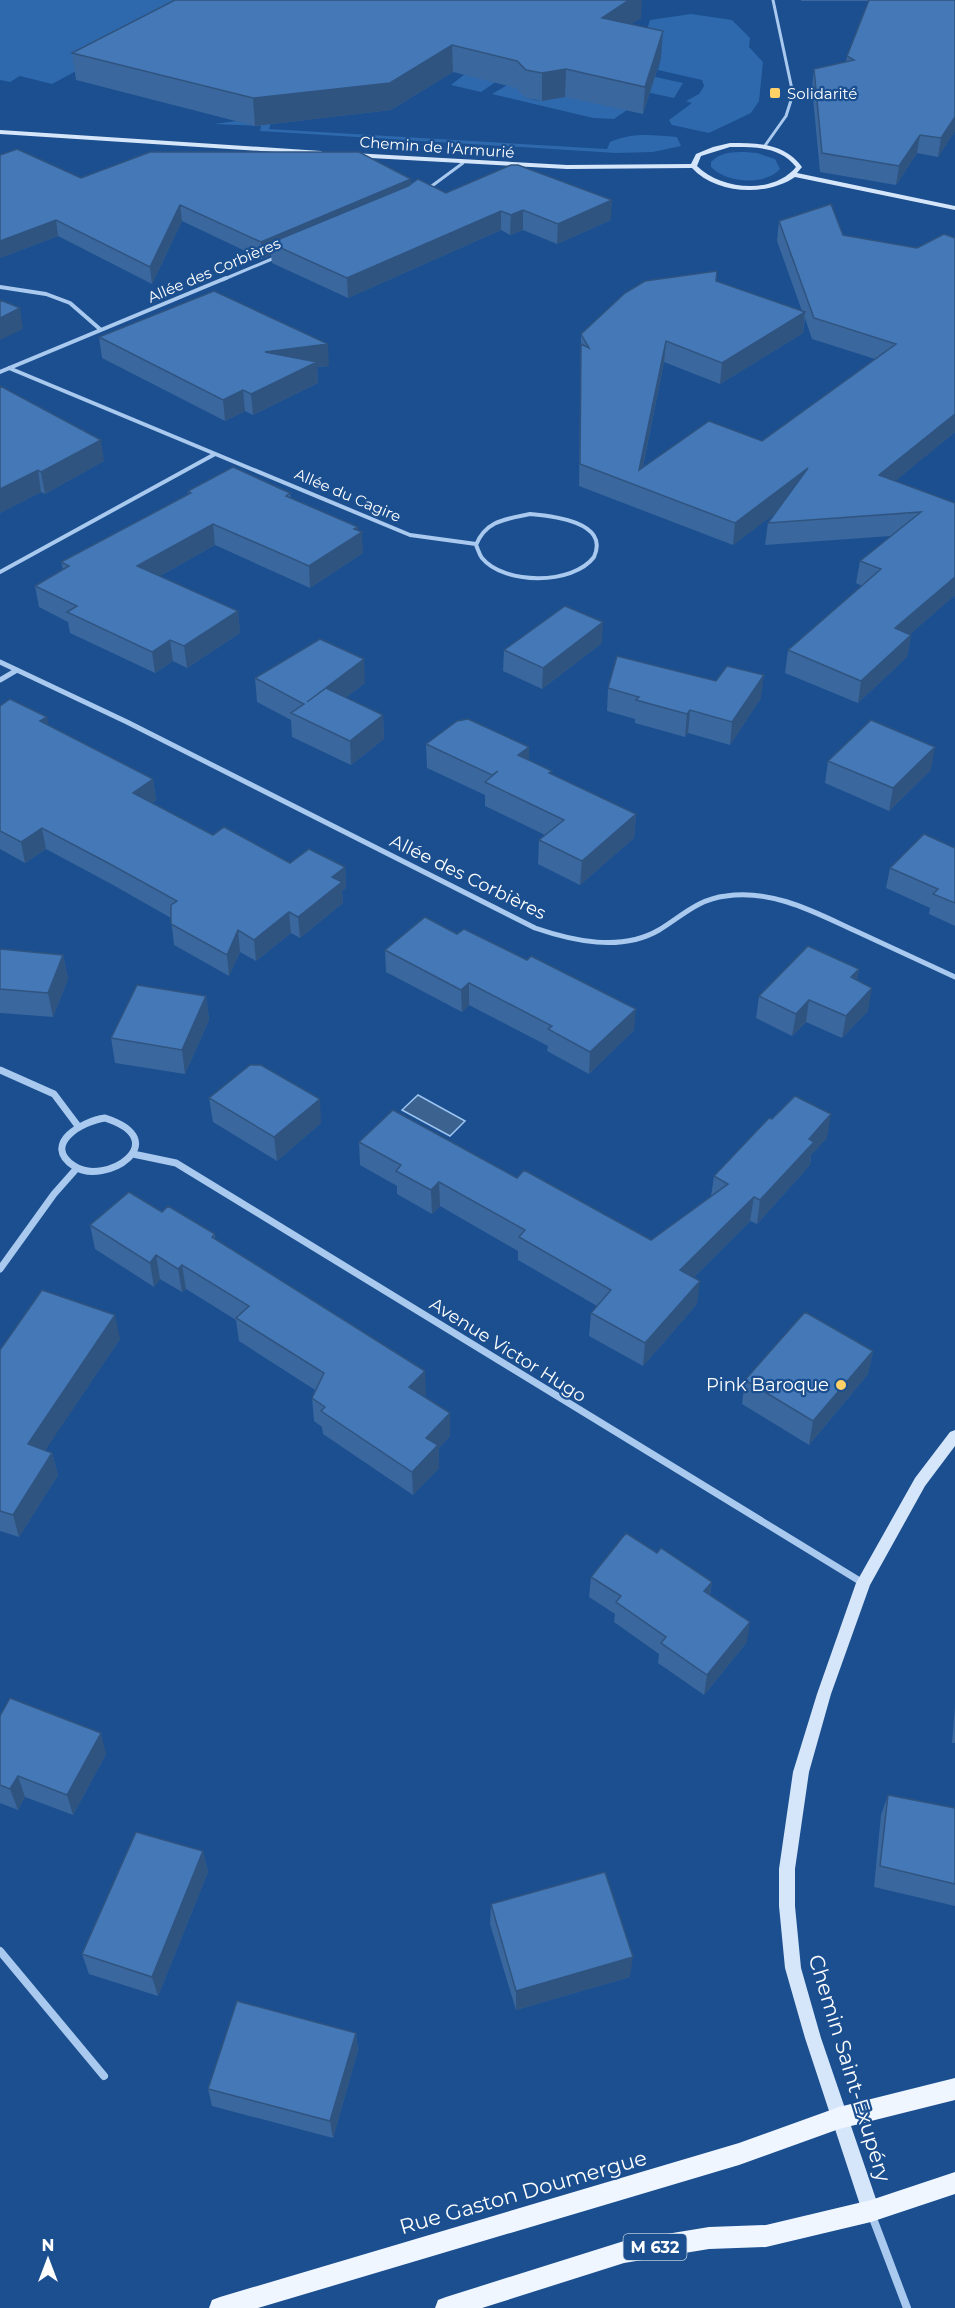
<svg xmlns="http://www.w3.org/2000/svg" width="955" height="2308" font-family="Montserrat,sans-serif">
<rect width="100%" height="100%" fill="#1b4f8f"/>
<path fill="#2e69ad" d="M0,0H208L52,84L20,76L10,82L0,80Z
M691,14L732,20L750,38L749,47L763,62L759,101L751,113L709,133L672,125L669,120L692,103L686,101L699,94L704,86L702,80L658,70L661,58L644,39L650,20Z
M595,64L683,83L674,98L576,77Z
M465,74L497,81L481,92L451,85Z
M509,84L527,88L525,97C541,104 547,98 561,96C569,95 616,108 627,110L614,119L593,118L492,94Z
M236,121L271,123L269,129L607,149L610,142C632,132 653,135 677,137L681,146L653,152L616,153L260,131L261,126L214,124Z
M745,152L757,153L775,159L780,169C765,186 726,183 711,167V162C720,152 733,152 745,152Z"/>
<path fill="#3c6290" stroke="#9cc4f0" stroke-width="1.5" d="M418,1095L465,1121L450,1136L402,1110Z"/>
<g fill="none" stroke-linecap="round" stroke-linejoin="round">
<path stroke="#a9c9ee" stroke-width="3" d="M764,147L786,116L793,94L773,0
M425,191L463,163
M222,280L279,256"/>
<path stroke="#a9c9ee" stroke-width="4" d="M0,287L46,294L70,303L101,330
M9,368L410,535L476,544
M0,372L226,278
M530,514C553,516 610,522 594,557C573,585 504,585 482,558C479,554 478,549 476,545C486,520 507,519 530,514Z
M0,572L215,454"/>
<path stroke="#a9c9ee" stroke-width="5" d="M0,662L127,722L535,928C573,941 621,952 659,930C682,916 698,899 726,896C775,889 818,914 860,933C892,948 923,962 955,977
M0,680L17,670"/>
<path stroke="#a9c9ee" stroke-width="7" d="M0,1070L54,1094L78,1126
M105,1118C176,1141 105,1187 74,1166C41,1144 83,1121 105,1118Z
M133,1154L176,1163L863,1583
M0,1269L54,1194L77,1168"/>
<path stroke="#a9c9ee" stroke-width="8" d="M0,1951L104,2076
M871,2213L907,2308"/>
<path fill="#d6e6fa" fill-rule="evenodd" d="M0,130L321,151L324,153L321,155L0,134Z
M730,143C757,143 785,143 802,167L797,173L955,206V210L795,177C766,197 716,194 692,168L567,169L353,157L350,155L353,153L567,165L691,164L696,154L713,147ZM730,147C754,147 780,146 796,167C773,195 721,190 697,166L701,156Z
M955,1430V1446L925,1486L870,1585L831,1694L809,1772L795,1869V1906L801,1968L821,2038L880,2211L877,2217L871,2220L865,2217L862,2211L805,2038L785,1968L779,1906V1869L793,1772L817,1694L856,1583L915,1478L950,1432Z"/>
<path fill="#f0f6ff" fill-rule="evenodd" d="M955,2078V2100L839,2129L739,2165L258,2308H209L212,2300L220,2297L739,2143L839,2107Z
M955,2172V2194L871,2222L766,2247L709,2249L624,2263L482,2308H435L438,2300L446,2297L624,2241L709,2227L766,2225L871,2200Z"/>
</g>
<path fill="#3a679d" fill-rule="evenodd" d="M801,0H955V131L938,157L917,153L896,185L820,172L812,87L814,69L846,62L847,56L869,1H801Z
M641,18L631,24L661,58L643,114L565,97L542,101L526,98L516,88L453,72L391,110L255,126L76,80L72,53Z
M81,178L411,179V184L446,193L611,220L557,244L523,230L510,235L501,230L348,298L272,263L271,255L262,259L182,221L152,284L58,236L0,258Z
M779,221L843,235L917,248L955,238V432L895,481L955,503V595L910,634L911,635L907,657L858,703L785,673L788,650L862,586L856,583L860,561L891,536L765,545L768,523L775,513L733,545L579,486L581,334L716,281L802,311L777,241ZM805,318L812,339L875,359L762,441L643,467L664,362L720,384L803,333Z
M99,337L329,366L317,367L318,383L253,415L245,411L225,421L102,358Z
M0,386L104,461L45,494L41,492L0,513Z
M188,491L290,493L291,498L359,531L363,553L310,588L215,545L160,576L238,611L240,633L187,668L173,661L155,673L70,633L68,622L39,607L35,586L63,569L61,562L188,494Z
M602,643L542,689L503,671L504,650Z
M255,678L365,683L345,698L383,715L384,739L351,765L292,737L291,720L257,702Z
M608,688L761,698L730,745L688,733L685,737L635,723V719L607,711Z
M0,706L48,726L153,779L156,800L152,803L213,835L290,863L345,867L346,888L342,891L343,903L300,938L291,933L256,961L240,952L229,976L174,945L171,918L113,885L46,849L25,863L0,849Z
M426,744L529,760L552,775L636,814L634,838L580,885L538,864L539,840L545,835L485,806V795L427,768Z
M828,761L931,770L889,811L825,783Z
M955,848V926L929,914L930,908L886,888L890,868Z
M0,949L63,955L68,979L53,1017L0,1013Z
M385,950L634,1030L589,1074L547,1051L548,1046L469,1005L462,1012L386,972Z
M859,969L857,980L868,1011L842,1038L806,1022L792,1036L756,1018L759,996Z
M206,996L209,1020L185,1074L115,1063L111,1038Z
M209,1098L321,1123L277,1161L213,1122Z
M772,1119L827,1138L811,1155L810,1165L757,1224L750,1221L694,1277L697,1304L643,1366L589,1336L591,1313L597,1306L518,1260V1251L440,1206L432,1214L397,1194V1186L360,1165L359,1142L517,1178L651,1240L711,1196L714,1176Z
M162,1212L215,1234V1239L426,1394L424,1396L450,1436L439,1448V1468L413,1495L323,1434L322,1427L314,1421L312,1398L315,1390L239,1341L236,1320L186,1289L182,1292L160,1279L154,1287L95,1249L90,1225Z
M120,1339L45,1450L52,1453L58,1475L19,1537L0,1531V1350Z
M873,1351L868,1374L809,1445L742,1404L745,1380Z
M657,1553L712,1582L710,1595L747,1642L704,1695L658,1663L659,1654L614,1622L615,1614L589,1597L591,1577Z
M955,1706V1743H952Z
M0,1716L106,1754L73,1815L25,1797L18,1810L0,1803Z
M888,1795L955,1808V1906L874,1887L881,1815Z
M203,1851L208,1872L158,1996L89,1974L82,1954Z
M491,1904L630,1977L516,2010L490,1924Z
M356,2033L358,2050L333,2138L212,2106L208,2089Z"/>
<path fill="#305480" d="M629,0H642L641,18L601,44L602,18Z
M663,31L661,58L643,114L645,87Z
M452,45L453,72L391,110L255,126L253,98Z
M566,69L565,97L542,101V73Z
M955,117V131L938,157L941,138Z
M920,135L917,153L896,185L899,166Z
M411,179V195L270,243L271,255L262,259L261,242Z
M612,200L611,220L557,244L558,224Z
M180,205L182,221L152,284L150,267Z
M523,210V230L510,235L511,215Z
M501,211V230L348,298L347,278Z
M56,220L58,236L0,258V241Z
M20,308L23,329L0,340V318Z
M805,312L803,333L720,384L722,363Z
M666,341L664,362L639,486V470Z
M328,344L329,366L317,367L318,383L253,415L251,394L265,352Z
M243,390L245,411L225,421L223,400Z
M955,414V432L876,497L879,475Z
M101,440L104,461L45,494L41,472Z
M808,468L806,490L733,545L735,523Z
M38,470L41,492L0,513V489Z
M213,524L215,545L140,587L137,566Z
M358,527L359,534L362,532L363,553L310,588L309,566Z
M955,577V595L891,651L895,628Z
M238,611L240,633L187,668L184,646Z
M603,622L602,643L542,689L543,668Z
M911,635L907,657L858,703L861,681Z
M170,640L173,661L155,673L152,652Z
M364,659L365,683L312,723L307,702Z
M764,675L761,698L730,745L732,722Z
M690,710L688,733L685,737L687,714Z
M383,715L384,739L351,765L350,741Z
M47,717L51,738L40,721Z
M529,747V770L518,755Z
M935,747L931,770L889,811L893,788Z
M153,779L156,800L136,814L133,793Z
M636,814L634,838L580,885L582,861Z
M42,828L46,849L25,863L21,842Z
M345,867L346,888L342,891L343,903L300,938L298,917L332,877Z
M289,912L291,933L256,961L254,940Z
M238,930L240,952L229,976L227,955Z
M63,955L68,979L53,1017L48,993Z
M859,969L855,992L851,977Z
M469,983V1005L462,1012L461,990Z
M872,988L868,1011L842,1038L846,1016Z
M206,996L209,1020L185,1074L182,1050Z
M809,1000L806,1022L792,1036L796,1014Z
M636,1009L634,1030L589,1074L590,1052Z
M320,1099L321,1123L277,1161L274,1137Z
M831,1114L827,1138L811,1155L810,1165L757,1224L760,1200L809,1139Z
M439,1182L440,1206L432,1214L431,1190Z
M754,1197L750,1221L678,1293L680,1270Z
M156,1255L160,1279L154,1287L150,1263Z
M182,1265L186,1289L182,1292L178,1269Z
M700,1281L697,1304L643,1366L645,1343Z
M115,1315L120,1339L34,1467L28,1444Z
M873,1351L868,1374L809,1445L813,1421Z
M425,1371L426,1394L410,1410L409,1387Z
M450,1413V1436L439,1448V1468L413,1495L412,1472L426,1438Z
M52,1453L58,1475L19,1537L13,1515Z
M712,1582L708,1603L704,1591Z
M750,1622L747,1642L704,1695L707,1675Z
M101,1733L106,1754L73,1815L67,1795Z
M18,1776L25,1797L18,1810L10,1789Z
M203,1851L208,1872L158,1996L152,1977Z
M633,1957L630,1977L516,2010V1991Z
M356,2033L358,2050L333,2138L330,2121Z"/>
<path fill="#4478b7" stroke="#305480" stroke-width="1.5" d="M175,0H629L602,18L663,31L645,87L566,69L542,73L526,70L517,61L452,45L390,83L253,98L72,53Z
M869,0H955V117L941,138L920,135L899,166L822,153L814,69L854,60L847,56Z
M17,149L81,178L150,152H359L411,179L261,242L180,205L150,267L56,220L0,241V155Z
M511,165H518L612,200L558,224L523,210L511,215L501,211L347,278L270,243L408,186L418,179L446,193Z
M831,204L843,235L917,248L944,234L955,238V414L879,475L955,503V577L895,628L911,635L861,681L788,650L881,569L860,561L921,512L768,523L808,468L735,523L580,464L581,344L589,348L581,334L625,293L645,281L717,271L716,281L805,312L722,363L666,341L639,470L709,421L762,441L896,344L814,318L779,221Z
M214,291L328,344L265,352L317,362L251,394L243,390L223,400L99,337Z
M0,300L20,308L0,318Z
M0,386L101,440L41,472L38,470L0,489Z
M233,467L290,493L286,496L358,527L354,529L362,532L309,566L213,524L137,566L238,611L184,646L170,640L152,652L67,612L77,606L35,586L69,566L61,562L191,493L188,491Z
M565,606L603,622L543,668L504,650Z
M320,639L364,659L307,702L326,688L383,715L350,741L291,713L304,704L255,678Z
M617,656L716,681L727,666L764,675L732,722L690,710L687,714L636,700L639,697L608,688Z
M10,699L47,717L40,721L153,779L133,793L213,835L224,827L290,863L309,849L345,867L332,877L342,882L298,917L289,912L254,940L238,930L227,955L171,924V905L177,901L110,864L42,828L21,842L0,831V706Z
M468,719L529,747L518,755L552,771L549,773L636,814L582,861L539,840L564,820L485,782L498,771L492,775L426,744L457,721Z
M871,720L935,747L893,788L828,761Z
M924,834L955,848V903L933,894L938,889L890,868Z
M425,917L457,934L464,929L527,960L531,956L636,1009L590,1052L548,1029L552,1026L469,983L461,990L385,950Z
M808,946L859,969L851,977L872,988L846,1016L809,1000L796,1014L759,996Z
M0,949L63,955L48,993L0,989Z
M137,985L206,996L182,1050L111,1038Z
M250,1065H261L320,1099L274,1137L209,1098Z
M795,1096L831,1114L809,1139L814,1142L760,1200L754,1197L680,1270L700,1281L645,1343L591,1313L611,1290L519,1237L525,1230L439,1182L431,1190L396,1171L401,1165L359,1142L393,1110L517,1178L524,1170L651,1240L728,1184L714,1176L769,1118L772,1119Z
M129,1192L162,1212L168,1206L215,1234L212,1237L425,1371L409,1387L450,1413L426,1438L438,1445L412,1472L321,1411L325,1407L312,1398L324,1373L236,1318L249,1306L182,1265L178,1269L156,1255L150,1263L90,1225Z
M42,1290L115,1315L28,1444L52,1453L13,1515L0,1511V1350Z
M805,1312L873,1351L813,1421L745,1380Z
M626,1533L657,1553L661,1548L712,1582L704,1591L750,1622L707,1675L661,1643L666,1637L616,1602L621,1596L591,1577Z
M10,1698L101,1733L67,1795L18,1776L10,1789L0,1785V1716Z
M888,1795L955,1808V1884L880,1866Z
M136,1832L203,1851L152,1977L82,1954Z
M605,1872L633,1957L516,1991L491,1904Z
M237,2001L356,2033L330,2121L208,2089Z"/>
<g fill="#ffd166" stroke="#1b4f8f" stroke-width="2">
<rect x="769" y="87" width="12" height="12" rx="3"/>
<circle cx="841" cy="1385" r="6"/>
</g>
<g text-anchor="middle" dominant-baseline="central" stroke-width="4.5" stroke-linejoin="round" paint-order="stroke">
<g font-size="15" fill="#fff" stroke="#1b4f8f" text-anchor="start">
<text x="787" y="93">Solidarité</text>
</g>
<g font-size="15" fill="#fff" stroke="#1b4f8f">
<text transform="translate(437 147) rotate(4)">Chemin de l'Armurié</text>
<text transform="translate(214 270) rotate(-23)">Allée des Corbières</text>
<text transform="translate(348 495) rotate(23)">Allée du Cagire</text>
</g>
<rect fill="#1b4f8f" stroke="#bbcadd" stroke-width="1.5" x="623.5" y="2234" width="63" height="26" rx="4.5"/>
<g font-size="16" font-weight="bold" fill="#fff">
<text x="655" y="2247">M 632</text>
</g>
<g font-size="18" fill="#fff" stroke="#1b4f8f">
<text transform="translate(468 877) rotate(26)">Allée des Corbières</text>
<text transform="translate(508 1350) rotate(32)">Avenue Victor Hugo</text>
</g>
<g font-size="18" fill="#fff" stroke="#1b4f8f" text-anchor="end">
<text x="829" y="1385">Pink Baroque</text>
</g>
<g font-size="21" fill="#fff" stroke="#1b4f8f">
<text transform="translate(850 2068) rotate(73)">Chemin Saint-Exupéry</text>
<text transform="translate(523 2192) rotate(-16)">Rue Gaston Doumergue</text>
</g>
</g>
<g transform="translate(48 2260)" stroke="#1b4f8f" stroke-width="4.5" paint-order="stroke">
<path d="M0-4.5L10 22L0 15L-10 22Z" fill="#ffffff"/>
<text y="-9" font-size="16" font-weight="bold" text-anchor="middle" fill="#ffffff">N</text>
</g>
</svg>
